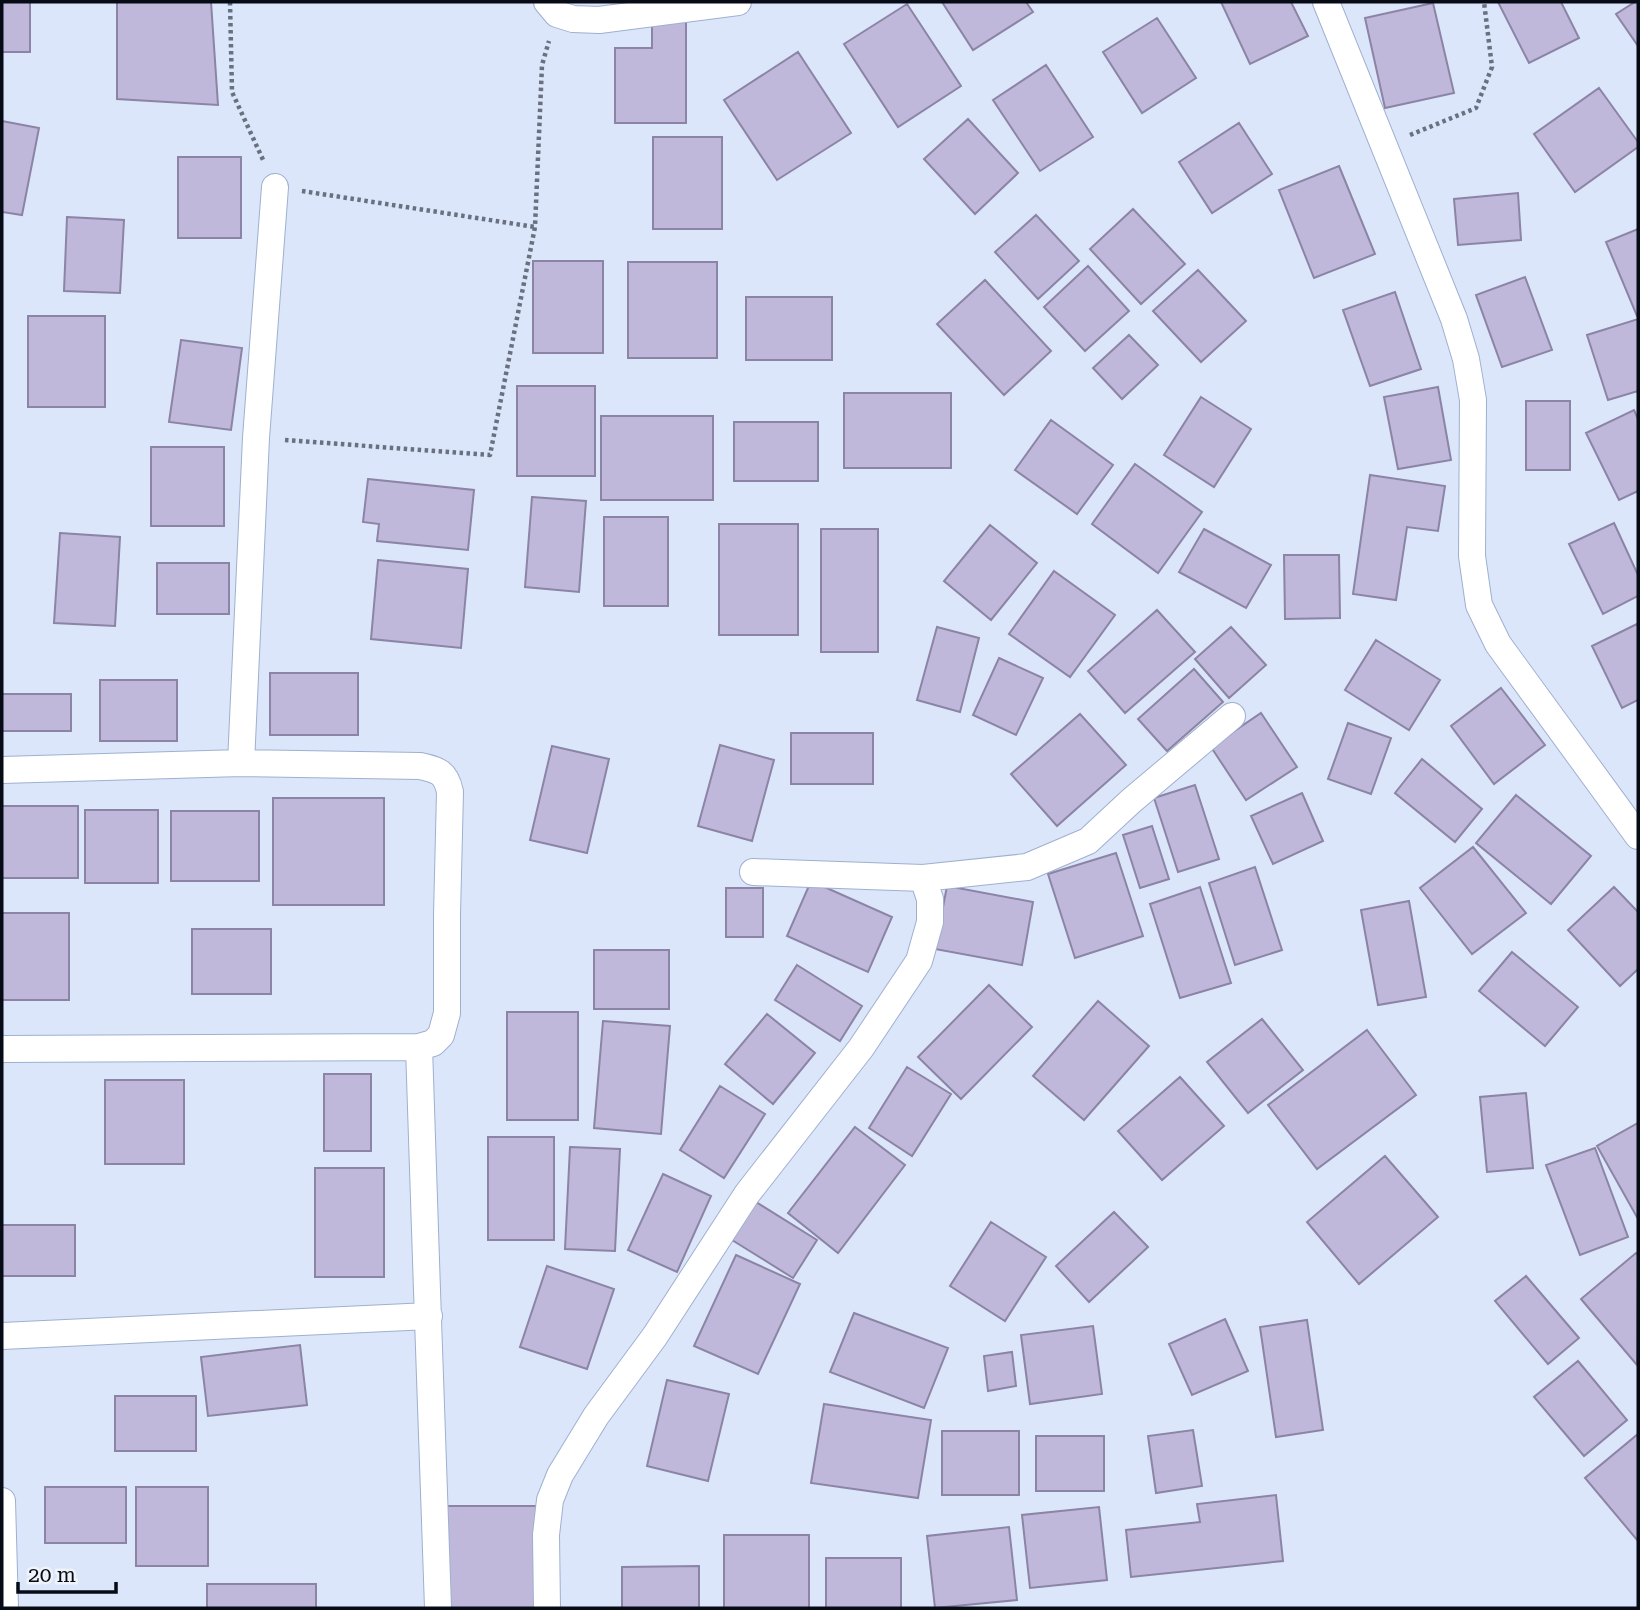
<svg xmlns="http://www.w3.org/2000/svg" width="1640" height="1610" font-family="'Roboto Serif',serif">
<rect width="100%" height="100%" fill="#dbe6fa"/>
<path fill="#bfb8da" stroke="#8b84a4" stroke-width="2" d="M2,2H30V52H2Z
M117,2H211L218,105L117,99Z
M942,2H1026L1033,12L973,50Z
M1221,2H1291L1308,36L1250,64Z
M1498,2H1561L1579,38L1529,63Z
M1635,2H1638V46L1616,14Z
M1433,3L1454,93L1385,108L1365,18Z
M907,4L961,86L898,127L844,44Z
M1157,18L1196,78L1142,113L1103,52Z
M652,22H686V123H615V48H652Z
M798,52L851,133L777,180L724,100Z
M1046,65L1093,137L1040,171L993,100Z
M1599,88L1638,142V147L1575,192L1534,134Z
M968,119L1018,173L975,214L924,159Z
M2,121L39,128L22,215L2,212Z
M1239,123L1272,174L1212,213L1179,162Z
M653,137H722V229H653Z
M178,157H241V238H178Z
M1339,166L1375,254L1314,278L1279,190Z
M1518,193L1521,240L1458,245L1454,199Z
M1133,209L1185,264L1141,304L1090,249Z
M1036,215L1079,261L1038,299L995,252Z
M67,217L124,220L120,293L64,291Z
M1638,229V316H1637L1606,242Z
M533,261H603V353H533Z
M628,262H717V358H628Z
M1088,266L1129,311L1085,351L1044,307Z
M1198,270L1246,321L1201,362L1153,311Z
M1525,277L1552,350L1502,367L1476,295Z
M985,280L1051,351L1004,395L937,324Z
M1395,292L1421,369L1370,386L1343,310Z
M746,297H832V360H746Z
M28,316H105V407H28Z
M1638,319V391L1608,400L1587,335Z
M1129,335L1158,365L1122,399L1093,368Z
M181,340L242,348L231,430L169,422Z
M517,386H595V476H517Z
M1438,387L1451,460L1398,469L1384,397Z
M844,393H951V468H844Z
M1201,397L1251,429L1214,487L1164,455Z
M1526,401H1570V470H1526Z
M1634,410L1638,419V491L1619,500L1586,433Z
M601,416H713V500H601Z
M1051,420L1113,465L1077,514L1015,470Z
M734,422H818V481H734Z
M151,447H224V526H151Z
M1135,464L1202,512L1158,573L1092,524Z
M1370,475L1445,486L1438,531L1407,527L1396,600L1353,594Z
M368,479L474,490L468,550L377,541L379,524L363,522Z
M532,497L586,501L579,592L525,587Z
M604,517H668V606H604Z
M1614,523L1638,575V596L1603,614L1569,544Z
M719,524H798V635H719Z
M990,525L1037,563L991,620L944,581Z
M821,529H878V652H821Z
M1204,529L1271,565L1246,608L1179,572Z
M60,533L120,537L115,626L54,623Z
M1284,555H1339L1340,618L1285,619Z
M378,560L468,569L461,648L371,639Z
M157,563H229V614H157Z
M1054,571L1115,615L1070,677L1009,634Z
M1157,610L1195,652L1125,713L1088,671Z
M1637,624L1638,627V700L1622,708L1592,646Z
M937,627L979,638L960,712L917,700Z
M1231,627L1266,665L1229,698L1195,659Z
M1376,640L1440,680L1409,730L1345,690Z
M999,658L1043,678L1016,735L973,715Z
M1194,669L1223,702L1167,751L1138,719Z
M270,673H358V735H270Z
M100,680H177V741H100Z
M1501,688L1545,745L1494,784L1451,726Z
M2,694H71V731H2Z
M1261,713L1297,767L1246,800L1211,747Z
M1080,714L1126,765L1057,826L1011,774Z
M1348,723L1391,738L1371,794L1328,779Z
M791,733H873V784H791Z
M720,745L774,760L752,841L698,826Z
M552,746L609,759L587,853L530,840Z
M1422,759L1482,809L1455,842L1395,793Z
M1195,785L1219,859L1178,872L1154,798Z
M1302,793L1323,841L1273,864L1251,816Z
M1516,795L1591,856L1551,904L1476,843Z
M273,798H384V905H273Z
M2,806H78V878H2Z
M85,810H158V883H85Z
M171,811H259V881H171Z
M1152,826L1169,879L1140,888L1123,835Z
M1473,847L1526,913L1472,954L1420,888Z
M1116,853L1143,936L1075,958L1048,874Z
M1255,867L1282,950L1235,965L1209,883Z
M811,881L892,917L868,972L787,936Z
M947,886L1033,902L1022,965L935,949Z
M1200,887L1231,983L1180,998L1150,904Z
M1614,887L1638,912V969L1620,986L1568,930Z
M726,888H763V937H726Z
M1409,901L1426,997L1378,1005L1361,910Z
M2,913H69V1000H2Z
M192,929H271V994H192Z
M594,950H669V1009H594Z
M1512,952L1578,1007L1545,1046L1479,991Z
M797,965L862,1006L840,1041L775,1000Z
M989,985L1032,1027L961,1099L918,1057Z
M1098,1001L1149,1046L1084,1120L1033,1076Z
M507,1012H578V1120H507Z
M767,1014L815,1053L773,1104L725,1064Z
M1262,1019L1303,1070L1248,1113L1207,1062Z
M603,1021L670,1026L661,1134L594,1128Z
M1367,1030L1416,1095L1317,1169L1268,1105Z
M907,1067L951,1094L912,1156L869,1128Z
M324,1074H371V1151H324Z
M1180,1077L1224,1126L1162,1180L1118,1131Z
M105,1080H184V1164H105Z
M720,1086L765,1114L724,1178L680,1150Z
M1526,1093L1533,1168L1487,1172L1480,1097Z
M1638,1123V1219L1597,1146Z
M855,1127L905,1165L838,1253L788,1213Z
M488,1137H554V1240H488Z
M570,1147L620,1149L615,1251L565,1249Z
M1595,1148L1628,1237L1580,1255L1546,1165Z
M1385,1156L1438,1217L1359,1284L1307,1222Z
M315,1168H384V1277H315Z
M663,1174L711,1196L677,1272L628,1250Z
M756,1202L817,1240L793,1278L732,1240Z
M1114,1212L1148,1247L1089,1302L1056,1266Z
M991,1222L1046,1257L1005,1321L950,1286Z
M2,1225H75V1276H2Z
M1636,1253L1638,1255L1637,1365L1581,1299Z
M736,1255L800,1284L758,1374L694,1346Z
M547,1266L614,1289L587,1369L520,1347Z
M1526,1276L1579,1338L1548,1364L1495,1301Z
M854,1313L948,1348L924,1408L830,1372Z
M1225,1319L1248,1371L1192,1395L1169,1344Z
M1307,1320L1323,1430L1276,1437L1260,1327Z
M1093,1326L1102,1394L1030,1404L1021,1335Z
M300,1345L307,1405L208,1416L201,1357Z
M1012,1352L1016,1386L988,1391L984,1356Z
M1578,1361L1627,1420L1584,1456L1534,1397Z
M667,1380L729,1394L708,1481L647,1466Z
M115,1396H196V1451H115Z
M824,1404L931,1420L918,1498L811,1483Z
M1193,1430L1202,1486L1156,1493L1148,1436Z
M942,1431H1019V1495H942Z
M1638,1434V1541L1585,1478Z
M1036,1436H1104V1491H1036Z
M45,1487H126V1543H45Z
M136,1487H208V1566H136Z
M1276,1495L1283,1561L1131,1577L1126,1530L1200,1522L1197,1504Z
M447,1506H536V1608H447Z
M1099,1507L1107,1580L1030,1588L1022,1515Z
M1009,1527L1017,1600L935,1608L927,1536Z
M724,1535H809V1608H724Z
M826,1558H901V1608H826Z
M699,1566V1608H622V1567Z
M207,1584H316V1608H207Z"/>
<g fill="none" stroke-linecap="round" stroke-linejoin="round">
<defs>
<path id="minor" d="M547,2L557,14L573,19L599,20L738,2
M1326,2L1454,319L1466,359L1473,400L1472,556L1479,605L1498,644L1638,836
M241,763L256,438L275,187
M2,770L241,763L420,766C438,770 446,772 450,792L447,915V1013L441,1035L433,1043L419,1047C426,1234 430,1421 438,1608
M753,872L923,878L1027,867L1088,841L1131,801L1232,716
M2,1049L419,1047
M2,1336L429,1316
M2,1501L5,1608
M547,1608L546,1535L550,1500L560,1475L596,1416L655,1336L747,1194L861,1048L919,961L930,922V899L923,878"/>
</defs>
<use href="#minor" stroke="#9fb0cf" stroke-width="28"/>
<path stroke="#697180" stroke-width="4.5" stroke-dasharray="3.5 3.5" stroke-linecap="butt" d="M230,2L232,92L264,162
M1410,135L1476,108L1492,67L1484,2
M302,191L535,227
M285,440L490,455L535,227L542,65L549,41"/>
<use href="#minor" stroke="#fff" stroke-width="26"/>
</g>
<rect width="1640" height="1610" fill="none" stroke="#060b16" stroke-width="7"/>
<path d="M18 1582v10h98v-10" fill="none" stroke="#060b16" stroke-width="3.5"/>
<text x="28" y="1582" font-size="21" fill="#060b16" stroke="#eff3fa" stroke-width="5" paint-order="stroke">20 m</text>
</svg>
